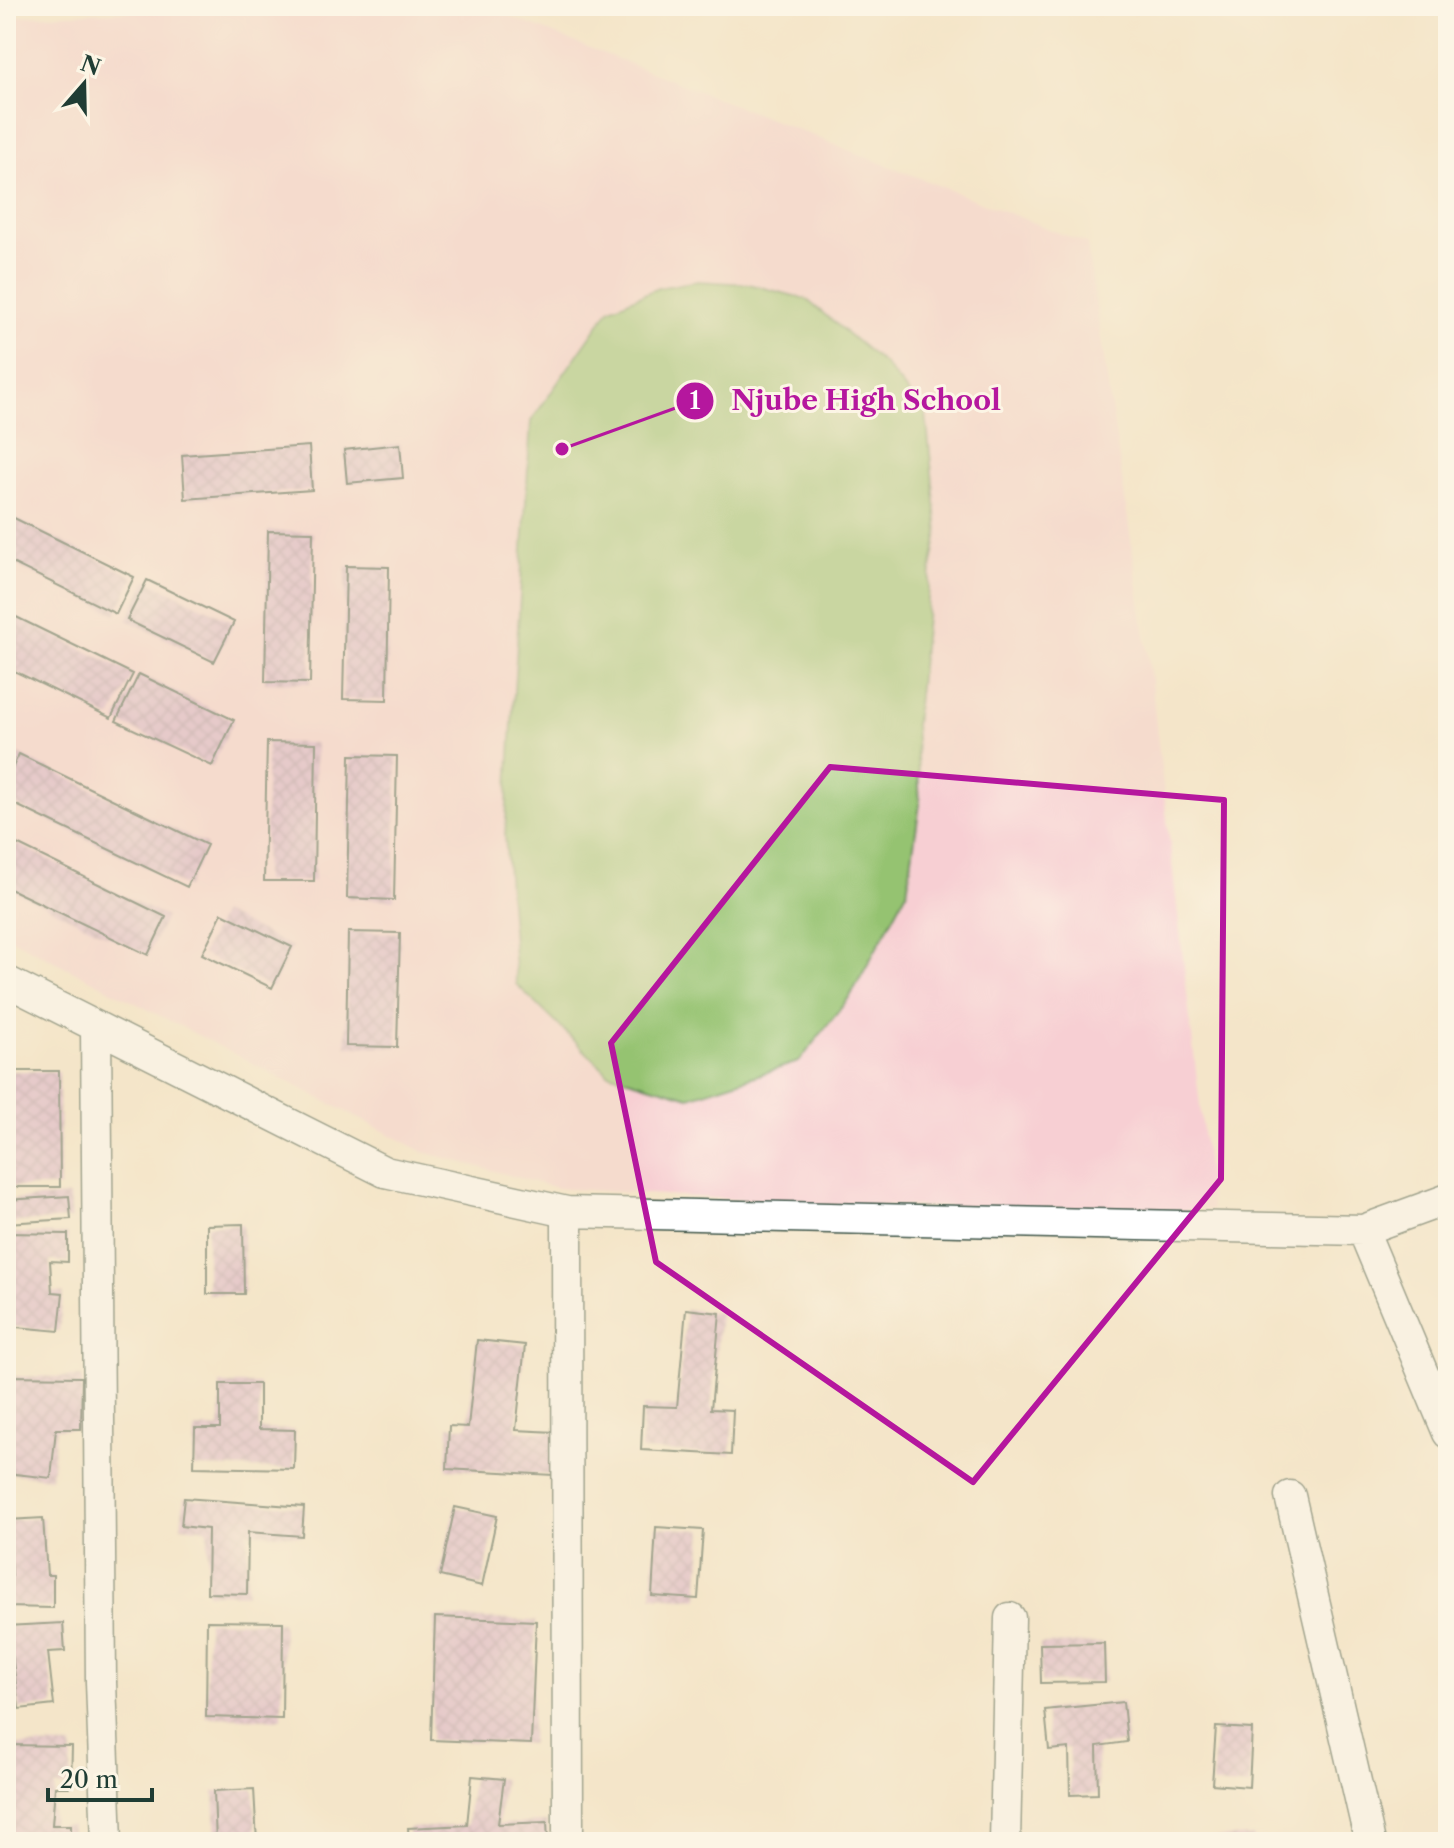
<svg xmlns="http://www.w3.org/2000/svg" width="1454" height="1848" font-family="'Libre Caslon Text',serif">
<defs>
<pattern id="building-cross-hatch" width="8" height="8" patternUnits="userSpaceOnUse" patternTransform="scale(2)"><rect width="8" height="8" fill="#d5a9cc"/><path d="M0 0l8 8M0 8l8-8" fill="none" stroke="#ac8ba6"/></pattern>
</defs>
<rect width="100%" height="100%" fill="#fcf5e5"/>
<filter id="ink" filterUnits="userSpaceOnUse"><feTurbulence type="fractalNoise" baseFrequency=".0125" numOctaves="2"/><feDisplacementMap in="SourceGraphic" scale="16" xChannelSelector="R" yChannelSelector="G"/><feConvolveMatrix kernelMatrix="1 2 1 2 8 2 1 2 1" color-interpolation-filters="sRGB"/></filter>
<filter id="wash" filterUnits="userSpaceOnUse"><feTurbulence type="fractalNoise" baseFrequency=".006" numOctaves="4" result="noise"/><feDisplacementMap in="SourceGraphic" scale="32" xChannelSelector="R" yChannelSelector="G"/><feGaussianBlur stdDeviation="1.8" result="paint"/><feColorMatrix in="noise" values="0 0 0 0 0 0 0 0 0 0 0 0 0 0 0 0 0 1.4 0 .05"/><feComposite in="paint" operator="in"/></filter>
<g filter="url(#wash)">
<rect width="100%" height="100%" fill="#f4e5c9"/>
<path fill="#f7cfd3" d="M238,6H483L1087,244L1148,655L1212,1210L822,1205L557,1188L424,1152L6,936V17Z"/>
<path fill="#95c371" stroke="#5a8052" stroke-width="2" d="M697,281L749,284L806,299L885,365L926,414L938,532L931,570L915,725L920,804L907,892L851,995L799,1062L689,1097L608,1073L516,984L505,835L531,421L610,308L658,288Z"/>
<g id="blocks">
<path fill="url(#building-cross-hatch)" d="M400,444L403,478L347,483L344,450Z
M309,446L312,490L185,499L182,455Z
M6,514L134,577L116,614L6,560Z
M268,531L313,532L310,683L265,682Z
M346,566L389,567L387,700L343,699Z
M147,580L234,622L214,662L127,620Z
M6,612L133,674L111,718L6,667Z
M139,674L234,720L212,766L116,721Z
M267,742L316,743L314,881H264Z
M19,754L207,845L187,887L6,800V781Z
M350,755L397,756L394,900L347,898Z
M17,844L166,917L148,955L6,887V866Z
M222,913L292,947L272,988L202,954Z
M348,932L400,933L397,1047L346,1046Z
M6,1071H59L60,1187H7Z
M69,1196L71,1219L6,1223V1200Z
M243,1224L244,1294H207V1225Z
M6,1233L68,1234V1262L50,1261L52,1292L63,1293L59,1331L6,1326V1288H13L11,1261H6Z
M686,1309L720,1313L711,1409L733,1410L731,1455L641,1450L643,1406L677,1407Z
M477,1340L525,1345L516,1430L555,1432L553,1475L447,1469L449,1426L468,1427Z
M6,1376L82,1377L81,1429H56L51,1478L6,1473Z
M220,1384H259V1429L295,1430L294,1469L194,1467L195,1428H220Z
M184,1498L304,1507L302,1536L248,1532L247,1594L207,1593L208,1529L181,1526Z
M455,1507L497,1516L482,1586L440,1576Z
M43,1518L47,1575H53V1608L6,1607V1574L12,1575L8,1520Z
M656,1527L703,1530L698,1599L652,1596Z
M435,1617L536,1621L531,1744L431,1740Z
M207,1621L283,1622L282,1719L206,1717Z
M63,1623L65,1651L48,1652L54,1705L19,1709L12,1654L6,1655V1626Z
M1104,1643L1105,1682L1041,1683L1040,1644Z
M1123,1702L1127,1742L1097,1746L1098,1794L1070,1795L1069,1748L1049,1750L1045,1710Z
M1216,1727L1252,1729L1249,1787L1212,1784Z
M6,1745L72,1746L71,1787H55L52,1825H71V1842H6Z
M472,1776L504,1779L498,1824L547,1822L548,1842H409L408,1828L467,1825Z
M254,1789L257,1842H216L214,1791Z
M1254,1836V1842H1185V1839Z"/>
</g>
</g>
<g filter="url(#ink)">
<use href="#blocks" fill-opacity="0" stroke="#3f564a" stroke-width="2"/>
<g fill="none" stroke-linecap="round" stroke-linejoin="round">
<defs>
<path id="minor" d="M6,981L385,1172L567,1212L1363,1230L1448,1199
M96,1028L101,1682L107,1842
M567,1212L568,1842
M1363,1230L1448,1433
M1290,1496L1370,1842
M1005,1842L1010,1618"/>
</defs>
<use href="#minor" stroke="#3f564a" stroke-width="33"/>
<use href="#minor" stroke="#fff" stroke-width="30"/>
</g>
</g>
<path d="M0 0H1454V1848H0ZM830,767L1224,800L1221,1179L973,1482L656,1262L611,1043Z" fill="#f4e5c9" fill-opacity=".55" fill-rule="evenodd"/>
<path fill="none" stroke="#b5179e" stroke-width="6" stroke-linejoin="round" d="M830,767L1224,800L1221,1179L973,1482L656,1262L611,1043Z"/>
<path fill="none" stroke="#b5179e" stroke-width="3" d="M562 449L695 401"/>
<g fill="#b5179e" stroke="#fcf5e5" stroke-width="3">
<circle cx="562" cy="449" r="8"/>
<circle cx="695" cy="401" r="20"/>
</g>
<g font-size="24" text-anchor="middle" font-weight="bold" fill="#fff">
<text x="695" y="409">1</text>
</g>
<g font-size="28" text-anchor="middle" font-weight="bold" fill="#b5179e" stroke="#fcf5e5" stroke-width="6" stroke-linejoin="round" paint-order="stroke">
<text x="866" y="410">Njube High School</text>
</g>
<rect width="1454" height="1848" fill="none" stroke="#fcf5e5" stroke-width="32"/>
<g transform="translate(84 84) rotate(20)" stroke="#fcf5e5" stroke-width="6" paint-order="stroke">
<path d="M0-6L14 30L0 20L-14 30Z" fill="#1f3d34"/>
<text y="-12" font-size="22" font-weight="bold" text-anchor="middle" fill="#1f3d34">N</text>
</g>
<path d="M48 1788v12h104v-12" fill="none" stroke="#1f3d34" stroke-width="4"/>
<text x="60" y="1788" font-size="24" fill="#1f3d34" stroke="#fcf5e5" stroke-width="6" paint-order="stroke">20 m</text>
</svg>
